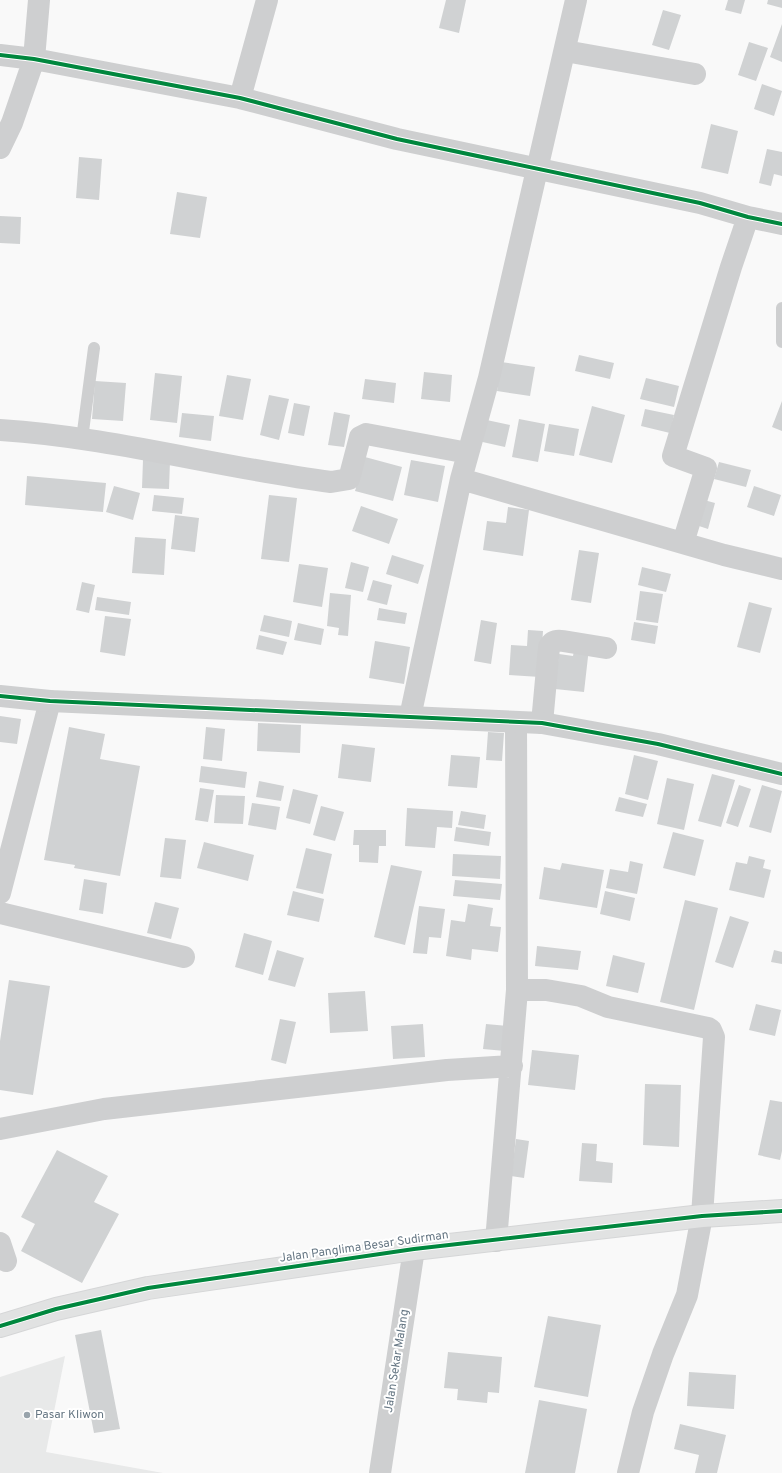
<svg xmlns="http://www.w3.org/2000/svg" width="782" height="1473" font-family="Overpass,sans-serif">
<rect width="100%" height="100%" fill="#f9f9f9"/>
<path fill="#e8e9e9" d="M65,1356L46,1452L163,1473H0V1377Z"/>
<path fill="#d0d2d3" d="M446,0H466L459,33L439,28Z
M728,0H745L741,14L725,10Z
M768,0H782V8L767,4Z
M663,10L681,15L669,50L652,45Z
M782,24V62L770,57Z
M749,42L768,48L756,81L738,75Z
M762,84L782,91L774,116L754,109Z
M711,124L738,131L728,174L701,168Z
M767,149L782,152V176L774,174L771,186L759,183Z
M79,157L102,159L99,200L76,198Z
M177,192L207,197L200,238L170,234Z
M0,216L21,217L20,244L0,243Z
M579,355L614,363L610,379L575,371Z
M501,362L535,367L530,396L497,391Z
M424,372L452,375L450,402L421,399Z
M155,373L182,376L177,423L150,420Z
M227,375L251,379L243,420L219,416Z
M646,378L679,386L674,407L640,399Z
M365,379L396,383L394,403L362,399Z
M95,381L126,383L123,421L92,419Z
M269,395L289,399L279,440L260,435Z
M782,401V431L772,427Z
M294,403L310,406L304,436L288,433Z
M592,406L625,415L612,463L579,455Z
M645,409L674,415L670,433L641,426Z
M334,412L350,415L344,447L328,445Z
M182,413L214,416L211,441L179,437Z
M482,419L510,425L505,447L478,441Z
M519,419L545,424L538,462L512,457Z
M549,424L579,429L574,456L544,451Z
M365,457L402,467L393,501L355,491Z
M143,460L170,461L169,489L142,488Z
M411,460L445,466L438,502L404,495Z
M719,462L751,470L746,487L714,479Z
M27,476L106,483L103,512L25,505Z
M114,486L140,493L133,520L106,512Z
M754,486L781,495L774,516L747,507Z
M154,495L184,498L182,514L152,511Z
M269,495L297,498L289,562L261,559Z
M704,500L715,503L708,529L696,525Z
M361,506L398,519L389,544L352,531Z
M508,507L529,510L523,556L483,550L487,521L506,523Z
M175,515L199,518L195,552L171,549Z
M135,537L166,539L164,575L132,573Z
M579,550L599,553L591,603L571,600Z
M392,555L424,565L418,584L386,574Z
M351,562L369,567L363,592L345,588Z
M299,564L328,568L322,607L293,602Z
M642,567L671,574L666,592L638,585Z
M373,580L392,585L387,605L367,600Z
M82,582L95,585L89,613L76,610Z
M640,591L663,594L658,623L636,620Z
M330,593L351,595L348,636L338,635L339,628L327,626Z
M97,597L131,602L129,615L95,610Z
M749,602L772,608L760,653L737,647Z
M379,608L407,613L405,624L377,620Z
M264,615L292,621L289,637L260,631Z
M105,616L131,619L125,656L100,652Z
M481,620L497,623L491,664L474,661Z
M634,622L658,626L655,644L631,640Z
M298,623L324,629L321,645L294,640Z
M528,630L543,631L540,677L509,675L511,645L527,646Z
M259,635L287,642L283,655L256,649Z
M375,641L410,647L404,684L369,678Z
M575,646L589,648L584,692L555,689L559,654L573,656Z
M0,716L21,719L17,744L0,742Z
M258,723L301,725L300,753L257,751Z
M69,727L105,734L100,759L140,766L120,876L74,868L75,865L44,860Z
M206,727L225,729L222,761L203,759Z
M488,732L504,733L502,761L486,760Z
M342,744L375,748L371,782L338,778Z
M451,755L480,757L477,788L448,786Z
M634,755L658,761L648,800L625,794Z
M201,766L247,772L245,788L199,782Z
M712,774L735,780L721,827L698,821Z
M667,778L694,784L684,830L657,824Z
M259,781L284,786L281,801L256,797Z
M739,785L751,789L738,827L726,823Z
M762,785L782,791L771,833L749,827Z
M200,788L214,790L208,822L195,820Z
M293,789L318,795L310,824L286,818Z
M216,795L245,796L243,824L214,823Z
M619,797L647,804L643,817L615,811Z
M252,803L280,807L276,830L248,825Z
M321,806L344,812L335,841L313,835Z
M407,808L453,811L452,828L437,827L435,848L405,846Z
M461,811L486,815L484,829L458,825Z
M456,827L491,832L489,846L454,841Z
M354,830H386V846H379L378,863L359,862V845H353Z
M673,832L704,840L695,876L663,868Z
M165,838L186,840L181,879L160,877Z
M204,842L254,855L248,881L197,868Z
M306,848L332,854L323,894L296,888Z
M453,854L501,856L500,879L452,876Z
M749,856L765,860L763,868L771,870L764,898L729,890L736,862L747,864Z
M630,861L643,864L637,894L606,888L610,869L628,872Z
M562,863L604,870L597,908L539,899L544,867L560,870Z
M391,865L422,871L405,945L374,937Z
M84,879L107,883L103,914L79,910Z
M455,880L502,884L500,900L453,896Z
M293,891L324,899L319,922L287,915Z
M605,891L635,898L630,921L600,914Z
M685,900L718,908L694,1010L660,1002Z
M155,902L179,908L171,939L147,933Z
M468,904L493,908L490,926L501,927L498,952L472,949L471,960L446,956L451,920L465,922Z
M419,906L445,909L441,938L429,937L427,954L413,953Z
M730,916L749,922L733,968L715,962Z
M244,933L272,941L263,975L235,967Z
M537,946L581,951L578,970L535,966Z
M277,950L304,958L295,987L268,980Z
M774,950L782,952V964L771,962Z
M613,955L645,963L638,993L606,986Z
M9,980L50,986L33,1095L0,1090V1041Z
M365,991L368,1031L330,1033L328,993Z
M756,1004L781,1010L775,1036L749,1030Z
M280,1019L296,1022L286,1064L271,1060Z
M423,1024L425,1057L393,1059L391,1026Z
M486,1024L508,1026L505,1051L483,1049Z
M532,1050L579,1055L575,1090L528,1085Z
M645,1084L681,1085L679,1147L643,1145Z
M770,1100L782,1102V1151L780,1160L758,1155Z
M516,1139L529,1141L524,1178L511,1176Z
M582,1143L597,1144L596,1161L613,1163L612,1183L579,1181Z
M57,1150L108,1176L94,1202L119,1214L82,1283L21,1251L35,1224L21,1217Z
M548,1316L601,1325L588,1397L534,1387Z
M101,1330L120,1429L94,1433L75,1335Z
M448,1352L502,1357L499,1393L488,1392L487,1403L457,1400L458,1389L444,1388Z
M689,1372L736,1375L734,1409L687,1406Z
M539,1400L587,1409L575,1473H525Z
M680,1424L726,1435L717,1473H695L699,1455L674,1449Z"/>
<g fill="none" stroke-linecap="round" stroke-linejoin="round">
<defs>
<path id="secondary" d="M0,1326L56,1309L148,1288L414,1249L702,1216L782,1211"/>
</defs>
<use href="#secondary" stroke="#d5d6d7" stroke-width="24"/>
<path stroke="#cecfd0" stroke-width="12" d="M782,308V342
M82,439L94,348"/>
<path stroke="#cecfd0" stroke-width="22" d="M565,51L695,74
M0,55L34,59L240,98L397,139L700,203L748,217L782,224
M240,98L267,0
M0,148L12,123L34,59L39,0
M0,430C112,437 221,468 331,482L349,479L360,437L366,434L468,453
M461,479L724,555L782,569
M683,543L706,468L673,456L731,267L748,217
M410,717L461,479L489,378L576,0
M542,723L549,647C552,641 557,640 563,641L606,648
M0,893L50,701
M0,913L184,957
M517,990H546L581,996L608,1007L708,1028L711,1030L714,1037L702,1216L687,1295L663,1354L643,1412L628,1473
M0,1129L104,1109L447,1070L512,1066
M496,1241L517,990L516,722
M0,1243L6,1261
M380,1473L414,1249"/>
<path stroke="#cecfd0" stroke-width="22" d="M0,696L50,701L542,723L658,744L782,774"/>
<use href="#secondary" stroke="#e1e2e2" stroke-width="22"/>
<defs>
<path id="cycleway" d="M0,55L34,59L240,98L397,139L700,203L748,217L782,224
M0,696L50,701L542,723L658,744L782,774
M0,1326L56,1309L148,1288L414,1249L702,1216L782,1211"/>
</defs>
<use href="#cycleway" stroke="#fff" stroke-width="6"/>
<use href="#cycleway" stroke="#00873e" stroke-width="4"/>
</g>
<circle fill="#99a4ac" stroke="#fff" stroke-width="1.5" cx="27" cy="1415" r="4"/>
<g text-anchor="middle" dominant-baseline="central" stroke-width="4" stroke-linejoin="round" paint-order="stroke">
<g font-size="12" fill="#657683" stroke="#fff">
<text transform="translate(364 1247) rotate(-8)">Jalan Panglima Besar Sudirman</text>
<text transform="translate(397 1361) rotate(-81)">Jalan Sekar Malang</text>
</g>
<g font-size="12" fill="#657683" stroke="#fff" text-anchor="start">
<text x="35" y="1415">Pasar Kliwon</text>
</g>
</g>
</svg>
